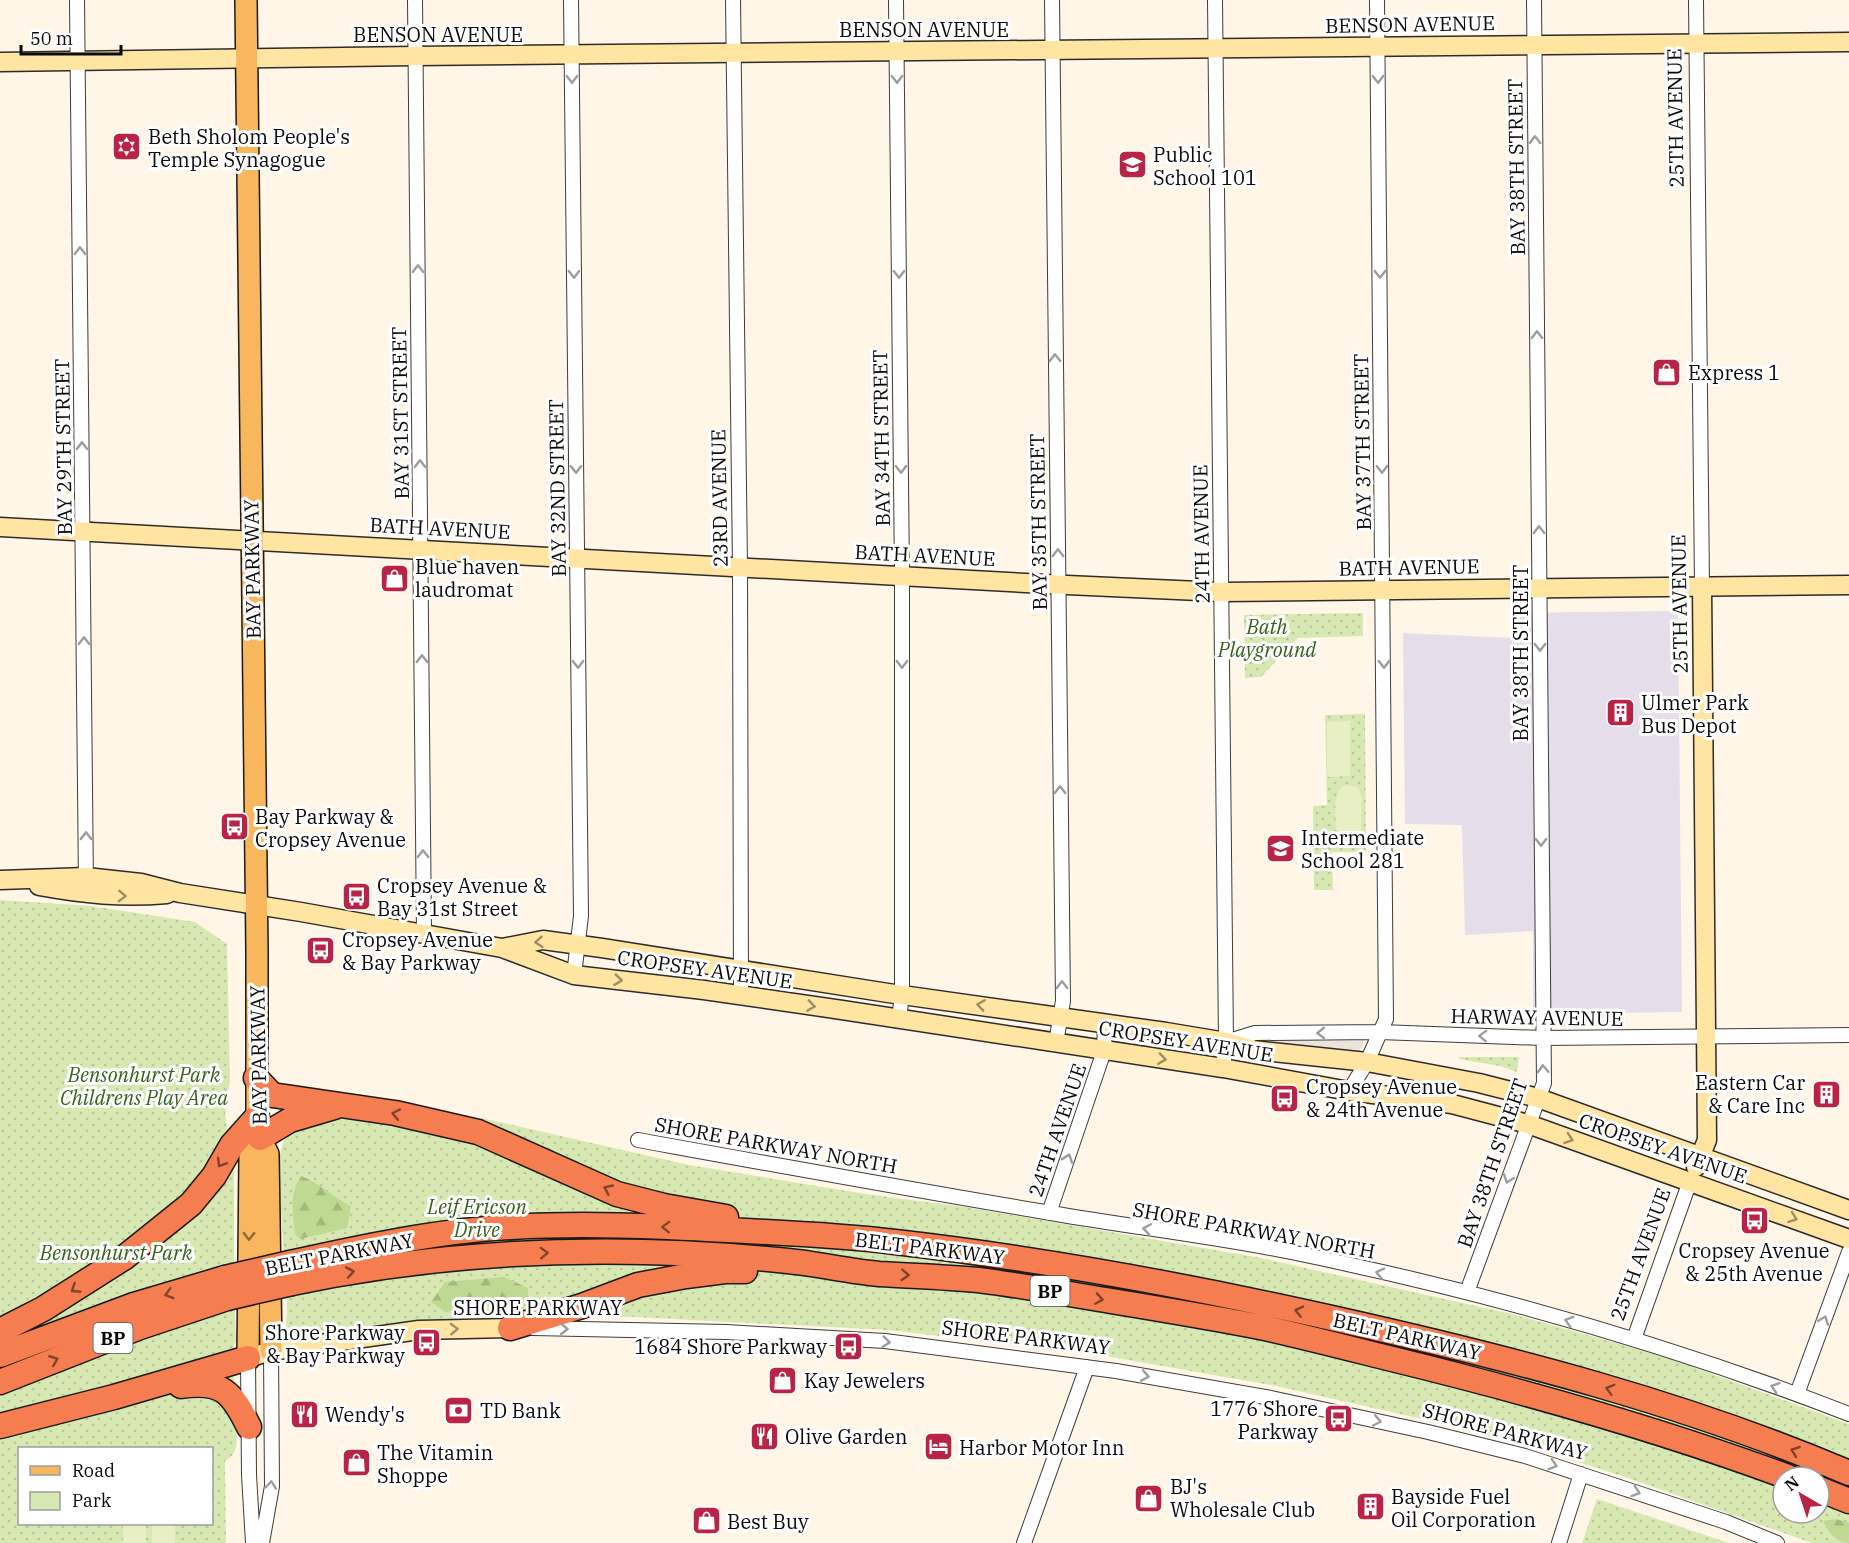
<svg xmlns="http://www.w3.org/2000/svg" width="1849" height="1543" font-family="'IBM Plex Serif',serif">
<defs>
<pattern id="green-dots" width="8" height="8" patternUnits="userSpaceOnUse" patternTransform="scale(1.5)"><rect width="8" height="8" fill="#d8e8b2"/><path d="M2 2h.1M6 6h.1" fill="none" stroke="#b8c698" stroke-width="1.8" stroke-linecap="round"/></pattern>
<pattern id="forest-firs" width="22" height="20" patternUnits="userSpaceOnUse" patternTransform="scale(1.5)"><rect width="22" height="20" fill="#bed991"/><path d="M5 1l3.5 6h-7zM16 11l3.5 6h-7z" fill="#a2b97c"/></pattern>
</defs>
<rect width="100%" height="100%" fill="#fff6e7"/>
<path fill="#e6ddea" d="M1678,611L1682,1012L1533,1014V931L1465,935L1462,825L1405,824L1403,633L1512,638V613Z"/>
<path fill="url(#green-dots)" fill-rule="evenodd" d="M1363,613V636L1298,638L1261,677L1245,678L1244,615Z
M1365,714L1366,852H1332L1333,890H1314L1313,806L1327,805L1325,715Z
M0,900L91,906L195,922L227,944L230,1081L225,1109L231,1167H234V1261L233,1262L236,1342L234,1344V1427H236C237,1441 239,1453 225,1461L226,1543H0ZM20,1448H212V1524H20Z
M1459,1057H1519L1517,1072L1500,1066L1459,1059Z
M340,1117L408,1124L486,1119L689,1165L866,1194L965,1207L1256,1257L1512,1314L1666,1357L1849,1424V1543H1812L1625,1477L1546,1452L1440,1423L1276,1386L1094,1354L888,1330L635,1317L505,1315L426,1320L289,1335L286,1328L287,1307L278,1161C281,1154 281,1144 286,1138C297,1121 321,1119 340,1117ZM1783,1477H1819V1513H1783Z
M1597,1499L1729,1543H1582Z"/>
<path fill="url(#forest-firs)" d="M301,1176C320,1183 333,1197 351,1206L347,1228L300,1239L295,1235C293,1216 289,1192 301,1176Z
M504,1277L528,1288V1297C500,1304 472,1306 445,1312L431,1302L445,1282Z
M1836,1519L1849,1523V1543C1835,1543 1829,1532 1823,1521Z"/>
<path fill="#e8efc4" d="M1350,721V776L1327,777V722Z
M1347,785L1357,787L1362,796L1361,837L1358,841L1349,844L1340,841C1335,833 1333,798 1339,790C1341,786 1343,787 1347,785Z
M123,1524H146V1543H123Z
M152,1524H175V1543H152Z"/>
<path fill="#ede4d9" d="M1360,1039L1364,1040L1363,1046L1357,1053L1310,1046L1304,1052L1245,1040Z"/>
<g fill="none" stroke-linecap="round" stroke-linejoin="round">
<defs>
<path id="street" d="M77,0L86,886
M415,0L424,933
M571,0L581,916L574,975
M733,0L740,567L741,996
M896,0L902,576V995L899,1019
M1052,0L1063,1001L1056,1043
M1215,0L1226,1042L1223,1068
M1696,0L1702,586
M1226,1042L1255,1033L1380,1032L1542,1038L1849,1035
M1349,1091L1367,1062L1386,1019L1377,0
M638,1140C776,1165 913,1190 1051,1213C1131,1227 1212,1236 1291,1252C1481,1291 1669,1344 1849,1414
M1049,1213L1104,1051L1105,1023
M1467,1292L1544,1083L1534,0
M533,1328L726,1332L885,1341L1116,1371L1271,1398L1428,1432L1525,1456L1726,1522L1777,1543
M1634,1339L1690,1181
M248,1358L249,1475L253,1543
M1797,1394L1849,1252
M262,1543L272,1486L271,1351
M1024,1543L1087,1367
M1559,1543L1581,1474"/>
<path id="secondary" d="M0,62L415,56L1849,42
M0,527L1045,584L1221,592L1849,585
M0,880L86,877L141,883L180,893L301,912L502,948L574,975L704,990L842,1010L1223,1068L1349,1091L1452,1104L1528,1124L1849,1239
M39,886C83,894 122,898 167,894
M502,948L543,940L602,948L888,993L1166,1032L1226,1042L1253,1050L1367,1062L1479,1083L1538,1098L1849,1210
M1696,1167L1707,1140L1702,586
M248,1358L271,1351L419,1330L510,1328"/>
<path id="primary" d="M246,0L257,951V1117L260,1138L268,1154L271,1351
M248,1358L250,1156L260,1138"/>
<path id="highway" d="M256,1078L272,1095L395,1113L478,1132L617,1194L664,1206L726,1217
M260,1138L290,1120L334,1107
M290,1263C362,1247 437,1231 511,1227C583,1223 655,1226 727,1230C783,1233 839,1235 895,1242C1043,1259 1190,1286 1336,1319C1510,1358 1685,1403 1849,1473
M292,1283C454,1249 623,1244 788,1261C818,1264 848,1271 879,1274C912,1276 945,1277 978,1280C1018,1285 1059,1292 1099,1299C1154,1308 1210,1317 1265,1328C1305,1337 1344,1347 1384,1357C1520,1390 1656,1428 1788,1477
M510,1328L582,1306L638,1285L686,1276L725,1271H745
M0,1331L43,1309L125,1257L191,1204L214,1176L232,1145L257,1117
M0,1355L134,1305L225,1278
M0,1382L140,1327L227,1298
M181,1386C222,1380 232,1392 249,1427
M0,1426L114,1397L248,1358
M1819,1489L1849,1501"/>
</defs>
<use href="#street" stroke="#3d3d3d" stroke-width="16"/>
<use href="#secondary" stroke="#2c2c2c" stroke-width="21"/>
<use href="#primary" stroke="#1b1b1b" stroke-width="24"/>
<use href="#highway" stroke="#1b1b1b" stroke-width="27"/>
<use href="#street" stroke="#fff" stroke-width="14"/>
<use href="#secondary" stroke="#ffe4a2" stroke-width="18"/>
<use href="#primary" stroke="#f9b75d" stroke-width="21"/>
<use href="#highway" stroke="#f57d4f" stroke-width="24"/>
<defs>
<path id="highway-bridge" d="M225,1278L290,1263
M227,1298L292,1283"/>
</defs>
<use href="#highway-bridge" stroke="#1b1b1b" stroke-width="27" stroke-linecap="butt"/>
<use href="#highway-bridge" stroke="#f57d4f" stroke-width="24"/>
</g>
<defs><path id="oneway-chevron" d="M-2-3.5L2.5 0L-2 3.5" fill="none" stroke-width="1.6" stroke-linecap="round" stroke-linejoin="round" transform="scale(1.5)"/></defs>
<g stroke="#9d9d9d">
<use href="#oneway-chevron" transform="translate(572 79) rotate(89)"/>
<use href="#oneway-chevron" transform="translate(897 79) rotate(89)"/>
<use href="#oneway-chevron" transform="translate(1378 79) rotate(89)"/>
<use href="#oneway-chevron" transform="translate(1535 140) rotate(-91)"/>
<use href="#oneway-chevron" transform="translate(80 251) rotate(-91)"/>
<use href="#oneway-chevron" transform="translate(418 269) rotate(-91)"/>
<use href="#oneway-chevron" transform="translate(574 274) rotate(89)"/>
<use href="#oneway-chevron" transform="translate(899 274) rotate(89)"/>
<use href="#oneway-chevron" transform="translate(1380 274) rotate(89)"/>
<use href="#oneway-chevron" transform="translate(1537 335) rotate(-91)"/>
<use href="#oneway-chevron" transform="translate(1055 358) rotate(-91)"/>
<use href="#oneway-chevron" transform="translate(82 446) rotate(-91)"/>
<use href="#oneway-chevron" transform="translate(420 464) rotate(-91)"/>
<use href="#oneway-chevron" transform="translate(576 469) rotate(89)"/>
<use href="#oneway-chevron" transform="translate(901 469) rotate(89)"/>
<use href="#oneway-chevron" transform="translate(1382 469) rotate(89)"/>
<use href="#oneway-chevron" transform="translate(1539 530) rotate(-91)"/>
<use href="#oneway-chevron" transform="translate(1058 553) rotate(-91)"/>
<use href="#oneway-chevron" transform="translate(84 641) rotate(-90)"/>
<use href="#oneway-chevron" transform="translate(1540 647) rotate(90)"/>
<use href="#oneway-chevron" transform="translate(422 659) rotate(-90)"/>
<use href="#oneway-chevron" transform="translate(578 664) rotate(89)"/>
<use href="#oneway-chevron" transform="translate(902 664) rotate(90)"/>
<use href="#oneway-chevron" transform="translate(1384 664) rotate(90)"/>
<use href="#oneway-chevron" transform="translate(1060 790) rotate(-91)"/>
<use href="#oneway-chevron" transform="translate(86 836) rotate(-90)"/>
<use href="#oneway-chevron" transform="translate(1541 842) rotate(90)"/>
<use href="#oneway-chevron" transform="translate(423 854) rotate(-90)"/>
<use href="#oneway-chevron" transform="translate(1062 985) rotate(-91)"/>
<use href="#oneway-chevron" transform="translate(1321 1033) rotate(179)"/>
<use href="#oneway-chevron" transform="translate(1483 1036) rotate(-178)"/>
<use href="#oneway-chevron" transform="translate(1543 1069) rotate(-93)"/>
<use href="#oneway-chevron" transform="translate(1068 1158) rotate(-71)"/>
<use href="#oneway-chevron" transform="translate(1508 1179) rotate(110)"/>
<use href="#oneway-chevron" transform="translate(1147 1229) rotate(-171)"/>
<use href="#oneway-chevron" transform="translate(1380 1273) rotate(-167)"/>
<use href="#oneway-chevron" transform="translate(1824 1320) rotate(-70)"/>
<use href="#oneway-chevron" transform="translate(1569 1321) rotate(-164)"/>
<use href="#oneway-chevron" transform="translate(564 1329) rotate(1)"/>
<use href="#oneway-chevron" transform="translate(886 1342) rotate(6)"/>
<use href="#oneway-chevron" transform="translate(1145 1376) rotate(10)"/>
<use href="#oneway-chevron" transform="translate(1775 1387) rotate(-161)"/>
<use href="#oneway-chevron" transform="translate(1377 1421) rotate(12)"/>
<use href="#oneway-chevron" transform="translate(1553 1465) rotate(18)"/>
<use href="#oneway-chevron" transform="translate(271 1485) rotate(-84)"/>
<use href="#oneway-chevron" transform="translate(1636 1492) rotate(18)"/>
</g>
<g stroke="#9d8d65">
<use href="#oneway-chevron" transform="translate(122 896) rotate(2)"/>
<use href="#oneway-chevron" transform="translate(539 942) rotate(175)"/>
<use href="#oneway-chevron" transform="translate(618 980) rotate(7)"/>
<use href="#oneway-chevron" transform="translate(981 1005) rotate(-172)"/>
<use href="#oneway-chevron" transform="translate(811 1006) rotate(8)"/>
<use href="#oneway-chevron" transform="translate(1162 1059) rotate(8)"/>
<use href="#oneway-chevron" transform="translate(1569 1139) rotate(19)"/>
<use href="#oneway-chevron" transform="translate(1793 1218) rotate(20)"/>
<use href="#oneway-chevron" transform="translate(454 1329) rotate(-2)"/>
</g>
<g stroke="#80442c">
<use href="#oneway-chevron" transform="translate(396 1114) rotate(-169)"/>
<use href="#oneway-chevron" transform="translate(221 1163) rotate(121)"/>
<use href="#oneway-chevron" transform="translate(608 1189) rotate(-155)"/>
<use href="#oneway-chevron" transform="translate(666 1227) rotate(-178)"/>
<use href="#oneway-chevron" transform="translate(544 1253) rotate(-2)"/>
<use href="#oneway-chevron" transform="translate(350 1272) rotate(-10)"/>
<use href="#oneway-chevron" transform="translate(905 1275) rotate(4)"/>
<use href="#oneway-chevron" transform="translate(75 1289) rotate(147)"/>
<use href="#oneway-chevron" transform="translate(169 1294) rotate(163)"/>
<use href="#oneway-chevron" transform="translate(1099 1299) rotate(9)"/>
<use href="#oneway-chevron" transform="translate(1299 1311) rotate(-167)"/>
<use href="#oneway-chevron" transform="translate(54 1360) rotate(-22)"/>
<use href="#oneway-chevron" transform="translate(1610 1389) rotate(-164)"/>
<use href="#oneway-chevron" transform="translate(1795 1451) rotate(-160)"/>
</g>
<use stroke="#8d6938" href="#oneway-chevron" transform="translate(249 1236) rotate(91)"/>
<defs>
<symbol id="synagogue-square" viewBox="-11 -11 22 22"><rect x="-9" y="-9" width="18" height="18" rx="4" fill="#b92345" stroke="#fff"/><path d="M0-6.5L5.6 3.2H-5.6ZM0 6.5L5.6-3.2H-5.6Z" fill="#fff"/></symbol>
<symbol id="school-square" viewBox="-11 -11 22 22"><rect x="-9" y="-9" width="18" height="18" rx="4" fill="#b92345" stroke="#fff"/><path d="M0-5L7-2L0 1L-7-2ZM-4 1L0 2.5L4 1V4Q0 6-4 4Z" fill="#fff"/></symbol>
<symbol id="shop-square" viewBox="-11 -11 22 22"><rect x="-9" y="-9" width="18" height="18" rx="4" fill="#b92345" stroke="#fff"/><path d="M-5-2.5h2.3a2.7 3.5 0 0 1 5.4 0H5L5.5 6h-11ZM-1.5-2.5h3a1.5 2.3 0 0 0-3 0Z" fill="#fff"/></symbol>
<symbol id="building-square" viewBox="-11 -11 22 22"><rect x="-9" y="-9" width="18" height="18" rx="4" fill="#b92345" stroke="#fff"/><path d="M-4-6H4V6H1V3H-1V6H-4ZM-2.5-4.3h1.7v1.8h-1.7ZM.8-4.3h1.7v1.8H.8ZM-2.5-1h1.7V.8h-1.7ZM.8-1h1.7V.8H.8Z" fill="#fff"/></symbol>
<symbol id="bus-square" viewBox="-11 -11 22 22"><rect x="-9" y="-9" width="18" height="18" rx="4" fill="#b92345" stroke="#fff"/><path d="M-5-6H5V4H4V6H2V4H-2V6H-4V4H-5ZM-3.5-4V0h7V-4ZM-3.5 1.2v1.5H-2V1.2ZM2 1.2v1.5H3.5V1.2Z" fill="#fff"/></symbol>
<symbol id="bank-square" viewBox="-11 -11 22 22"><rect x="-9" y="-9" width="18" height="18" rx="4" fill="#b92345" stroke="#fff"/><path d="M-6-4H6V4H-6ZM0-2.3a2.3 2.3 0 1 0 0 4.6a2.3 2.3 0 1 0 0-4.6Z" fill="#fff"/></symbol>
<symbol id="restaurant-square" viewBox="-11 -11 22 22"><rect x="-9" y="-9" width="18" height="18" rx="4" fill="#b92345" stroke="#fff"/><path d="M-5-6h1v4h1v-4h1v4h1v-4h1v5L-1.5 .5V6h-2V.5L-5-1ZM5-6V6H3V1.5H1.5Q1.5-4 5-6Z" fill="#fff"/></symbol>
<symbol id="hotel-square" viewBox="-11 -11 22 22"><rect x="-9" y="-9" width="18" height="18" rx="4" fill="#b92345" stroke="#fff"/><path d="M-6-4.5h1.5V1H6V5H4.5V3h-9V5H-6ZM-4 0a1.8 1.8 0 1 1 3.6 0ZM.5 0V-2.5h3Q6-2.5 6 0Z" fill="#fff"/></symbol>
</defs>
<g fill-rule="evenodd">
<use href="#synagogue-square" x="110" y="130" width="33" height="33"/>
<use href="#school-square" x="1116" y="148" width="33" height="33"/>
<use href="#shop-square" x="1650" y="356" width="33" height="33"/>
<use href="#shop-square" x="378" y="562" width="33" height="33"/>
<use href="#building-square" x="1604" y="696" width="33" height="33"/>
<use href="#bus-square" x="218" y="810" width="33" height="33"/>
<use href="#school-square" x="1264" y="832" width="33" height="33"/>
<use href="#bus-square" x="340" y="880" width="33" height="33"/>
<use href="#bus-square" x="304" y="934" width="33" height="33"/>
<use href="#building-square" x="1810" y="1078" width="33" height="33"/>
<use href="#bus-square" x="1268" y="1082" width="33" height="33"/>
<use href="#bus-square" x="1738" y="1204" width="33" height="33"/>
<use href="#bus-square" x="410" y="1326" width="33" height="33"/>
<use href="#bus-square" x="832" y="1330" width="33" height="33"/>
<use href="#shop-square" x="766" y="1364" width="33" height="33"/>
<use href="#bank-square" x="442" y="1394" width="33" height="33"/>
<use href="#restaurant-square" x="288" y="1398" width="33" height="33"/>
<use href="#bus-square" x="1322" y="1402" width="33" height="33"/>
<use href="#restaurant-square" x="748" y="1420" width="33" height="33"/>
<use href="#hotel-square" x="922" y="1430" width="33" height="33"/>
<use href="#shop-square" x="340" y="1446" width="33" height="33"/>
<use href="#shop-square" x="1132" y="1482" width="33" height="33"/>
<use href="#building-square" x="1354" y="1490" width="33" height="33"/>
<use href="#shop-square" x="690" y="1504" width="33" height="33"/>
</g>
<g text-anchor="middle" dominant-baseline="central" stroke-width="6" stroke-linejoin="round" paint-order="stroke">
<g fill="#fff" stroke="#545454" stroke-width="1.5">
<rect x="1030.5" y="1276" width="39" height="30" rx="4.5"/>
<rect x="93.5" y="1323" width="39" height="30" rx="4.5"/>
</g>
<g font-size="18" font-weight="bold" fill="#0a0a0a">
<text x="1050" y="1291">BP</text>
<text x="113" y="1338">BP</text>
</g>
<g font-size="20" fill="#0a0a0a" stroke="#fff">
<text transform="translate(1410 24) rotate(-1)">BENSON AVENUE</text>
<text x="924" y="29">BENSON AVENUE</text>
<text x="438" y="34">BENSON AVENUE</text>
<text transform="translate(1675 118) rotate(-91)">25TH AVENUE</text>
<text transform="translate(1516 167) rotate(-91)">BAY 38TH STREET</text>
<text transform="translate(400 413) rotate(-91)">BAY 31ST STREET</text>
<text transform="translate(881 438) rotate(-91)">BAY 34TH STREET</text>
<text transform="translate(1362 442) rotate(-91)">BAY 37TH STREET</text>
<text transform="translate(63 447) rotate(-91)">BAY 29TH STREET</text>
<text transform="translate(557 488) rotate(-91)">BAY 32ND STREET</text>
<text transform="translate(719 498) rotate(-91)">23RD AVENUE</text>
<text transform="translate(1038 522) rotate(-91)">BAY 35TH STREET</text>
<text transform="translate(440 528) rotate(3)">BATH AVENUE</text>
<text transform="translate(1201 534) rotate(-91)">24TH AVENUE</text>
<text transform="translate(925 555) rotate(3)">BATH AVENUE</text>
<text transform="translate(1409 567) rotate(-1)">BATH AVENUE</text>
<text transform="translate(252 569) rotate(-91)">BAY PARKWAY</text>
<text transform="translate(1679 604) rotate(-91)">25TH AVENUE</text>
<text transform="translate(1520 653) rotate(-90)">BAY 38TH STREET</text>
<text transform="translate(705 969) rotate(8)">CROPSEY AVENUE</text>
<text transform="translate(1537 1017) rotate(1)">HARWAY AVENUE</text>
<text transform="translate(1186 1041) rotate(9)">CROPSEY AVENUE</text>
<text transform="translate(258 1055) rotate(-91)">BAY PARKWAY</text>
<text transform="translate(1057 1130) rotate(-71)">24TH AVENUE</text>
<text transform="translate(776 1145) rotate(10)">SHORE PARKWAY NORTH</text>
<text transform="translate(1663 1148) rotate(19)">CROPSEY AVENUE</text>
<text transform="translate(1492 1163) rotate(-71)">BAY 38TH STREET</text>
<text transform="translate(1254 1230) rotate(10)">SHORE PARKWAY NORTH</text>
<text transform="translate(930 1248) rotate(7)">BELT PARKWAY</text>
<text transform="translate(339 1254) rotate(-11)">BELT PARKWAY</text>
<text transform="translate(1640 1254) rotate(-70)">25TH AVENUE</text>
<text x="538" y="1307">SHORE PARKWAY</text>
<text transform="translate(1407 1336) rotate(13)">BELT PARKWAY</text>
<text transform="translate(1026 1337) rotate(7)">SHORE PARKWAY</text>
<text transform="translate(1505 1431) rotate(15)">SHORE PARKWAY</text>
</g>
<g font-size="20" fill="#0a0a0a" stroke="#fff" text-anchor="start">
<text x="148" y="136">Beth Sholom People's<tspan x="148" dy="23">Temple Synagogue</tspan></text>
<text x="1153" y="154">Public<tspan x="1153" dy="23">School 101</tspan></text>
<text x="1688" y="372">Express 1</text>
<text x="415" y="566">Blue haven<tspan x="415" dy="23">laudromat</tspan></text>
<text x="1641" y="702">Ulmer Park<tspan x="1641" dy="23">Bus Depot</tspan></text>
<text x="255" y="816">Bay Parkway &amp;<tspan x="255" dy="23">Cropsey Avenue</tspan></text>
<text x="1301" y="837">Intermediate<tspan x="1301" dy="23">School 281</tspan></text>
<text x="377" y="885">Cropsey Avenue &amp;<tspan x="377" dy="23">Bay 31st Street</tspan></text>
<text x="342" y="939">Cropsey Avenue<tspan x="342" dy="23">&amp; Bay Parkway</tspan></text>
<text x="1805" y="1082" text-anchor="end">Eastern Car<tspan x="1805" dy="23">&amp; Care Inc</tspan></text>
<text x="1306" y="1086">Cropsey Avenue<tspan x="1306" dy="23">&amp; 24th Avenue</tspan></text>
<text x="1754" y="1250" text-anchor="middle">Cropsey Avenue<tspan x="1754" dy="23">&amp; 25th Avenue</tspan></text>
<text x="405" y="1332" text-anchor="end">Shore Parkway<tspan x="405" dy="23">&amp; Bay Parkway</tspan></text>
<text x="827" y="1346" text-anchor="end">1684 Shore Parkway</text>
<text x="804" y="1380">Kay Jewelers</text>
<text x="1318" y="1408" text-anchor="end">1776 Shore<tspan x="1318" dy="23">Parkway</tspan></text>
<text x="480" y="1410">TD Bank</text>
<text x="325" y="1414">Wendy's</text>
<text x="785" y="1436">Olive Garden</text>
<text x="959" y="1447">Harbor Motor Inn</text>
<text x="377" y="1452">The Vitamin<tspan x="377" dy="23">Shoppe</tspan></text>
<text x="1170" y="1486">BJ's<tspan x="1170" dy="23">Wholesale Club</tspan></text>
<text x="1391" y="1496">Bayside Fuel<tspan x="1391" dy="23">Oil Corporation</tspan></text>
<text x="727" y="1521">Best Buy</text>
</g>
<g font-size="20" font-style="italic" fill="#36611b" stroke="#fff">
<text x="1267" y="626">Bath<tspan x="1267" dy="23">Playground</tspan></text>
<text x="144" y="1074">Bensonhurst Park<tspan x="144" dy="23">Childrens Play Area</tspan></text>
<text x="477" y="1206">Leif Ericson<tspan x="477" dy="23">Drive</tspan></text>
<text x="116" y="1252">Bensonhurst Park</text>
</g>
</g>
<rect x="18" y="1447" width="195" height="78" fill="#ffffff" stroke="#9d9d9d" stroke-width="1.5"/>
<rect x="30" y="1466" width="30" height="9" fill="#f9b75d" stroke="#9d9d9d" stroke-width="1.5"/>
<text x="72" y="1477" font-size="18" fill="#0a0a0a">Road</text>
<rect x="30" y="1492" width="30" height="18" fill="#d8e8b2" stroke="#9d9d9d" stroke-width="1.5"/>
<text x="72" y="1507" font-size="18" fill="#0a0a0a">Park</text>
<g transform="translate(1801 1495) rotate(321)"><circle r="28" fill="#ffffff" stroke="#9d9d9d" stroke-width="1.5"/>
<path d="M0-4.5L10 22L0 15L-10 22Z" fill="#b92345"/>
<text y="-9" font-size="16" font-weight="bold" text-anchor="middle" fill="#0a0a0a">N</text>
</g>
<path d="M21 45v9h100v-9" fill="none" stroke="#0a0a0a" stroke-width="3"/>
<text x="30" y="45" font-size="18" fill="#0a0a0a" stroke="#ffffff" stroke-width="4.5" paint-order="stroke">50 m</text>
</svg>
